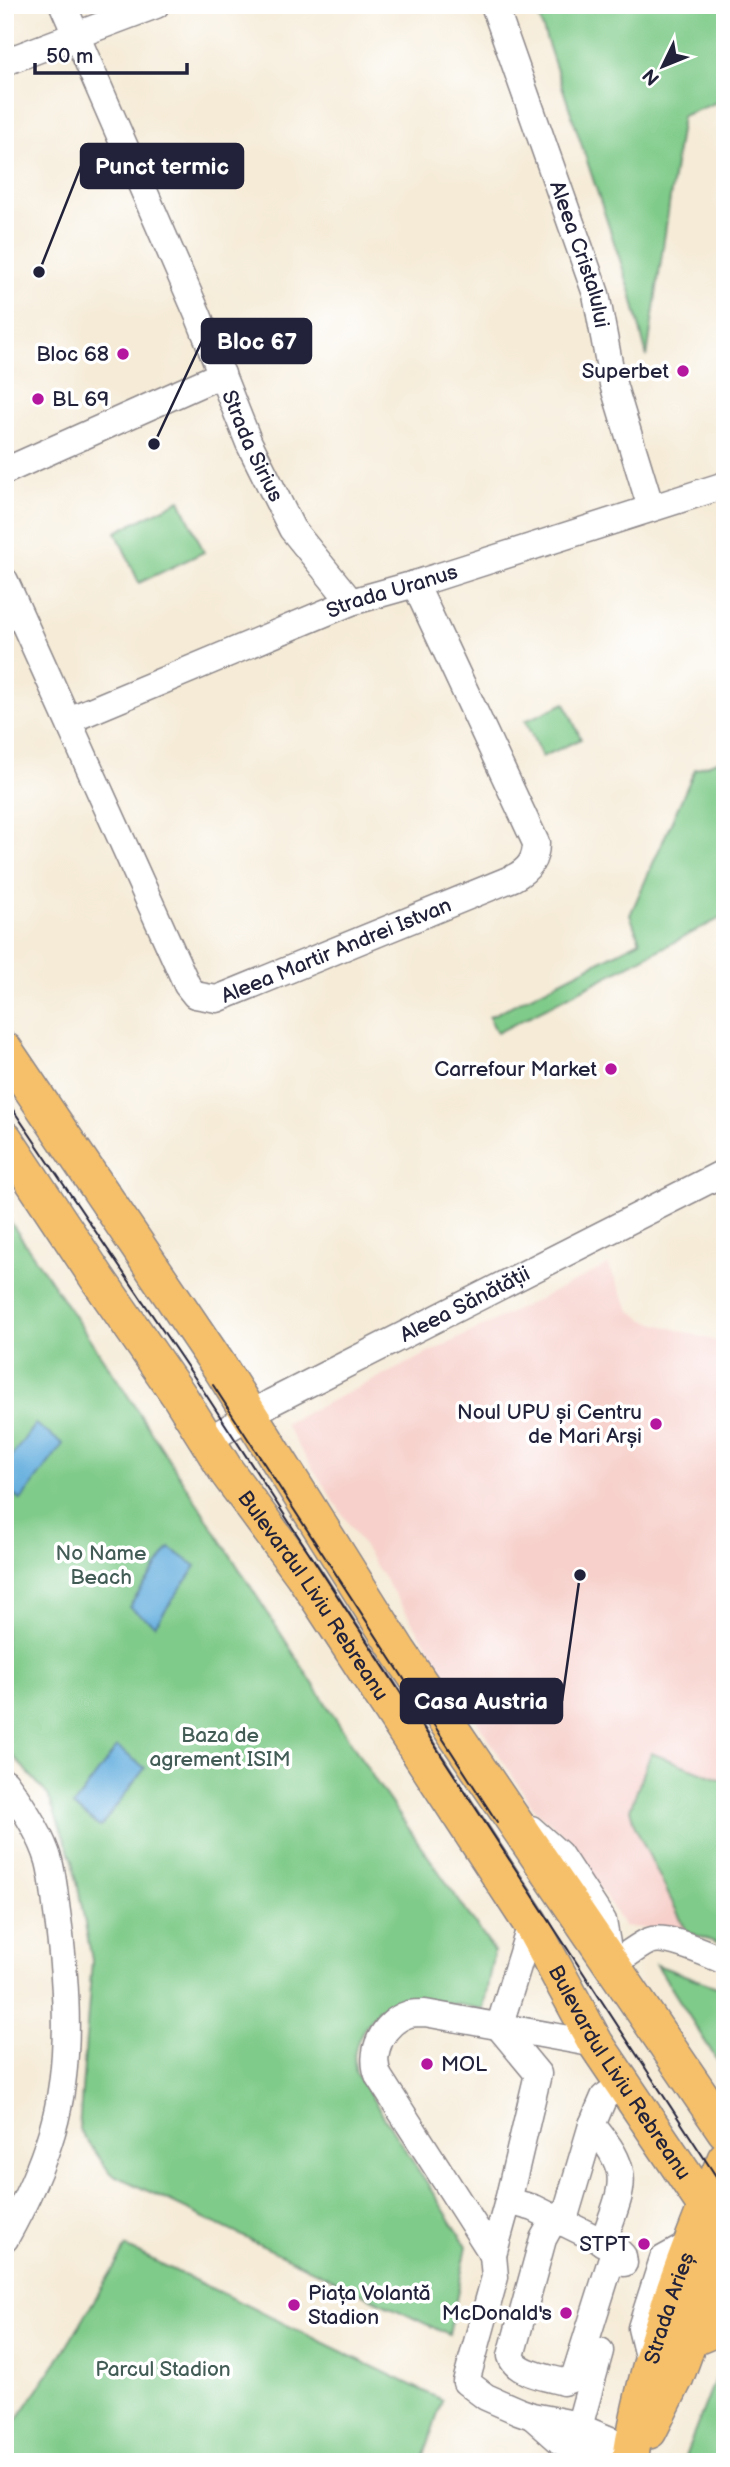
<svg xmlns="http://www.w3.org/2000/svg" width="730" height="2467" font-family="'Balsamiq Sans',sans-serif">
<rect width="100%" height="100%" fill="#fff"/>
<filter id="ink" filterUnits="userSpaceOnUse"><feTurbulence type="fractalNoise" baseFrequency=".0143" numOctaves="2"/><feDisplacementMap in="SourceGraphic" scale="14" xChannelSelector="R" yChannelSelector="G"/><feConvolveMatrix kernelMatrix="1 2 1 2 8 2 1 2 1" color-interpolation-filters="sRGB"/></filter>
<filter id="wash" filterUnits="userSpaceOnUse"><feTurbulence type="fractalNoise" baseFrequency=".00686" numOctaves="4" result="noise"/><feDisplacementMap in="SourceGraphic" scale="28" xChannelSelector="R" yChannelSelector="G"/><feGaussianBlur stdDeviation="1.57" result="paint"/><feColorMatrix in="noise" values="0 0 0 0 0 0 0 0 0 0 0 0 0 0 0 0 0 1.4 0 .05"/><feComposite in="paint" operator="in"/></filter>
<g filter="url(#wash)">
<rect width="100%" height="100%" fill="#f5ebd7"/>
<path fill="#f7d0cb" d="M608,1265L630,1310L644,1320L725,1344V1947L679,1930L625,1927L566,1836L536,1812L284,1424Z"/>
<path fill="#7fcb89" stroke="#507662" stroke-width="2" d="M535,5H725V99L682,116L647,357L631,293Z
M180,500L204,552L139,583L116,532Z
M565,703L581,739L542,757L525,721Z
M720,760L725,776V916L497,1033L489,1017L640,941L630,915L695,769Z
M5,1214L121,1385L377,1783L494,1951L483,2009C463,2006 423,1997 406,1999C380,2002 360,2027 355,2051C353,2058 355,2066 356,2073L467,2246L449,2335L110,2173L79,2129L92,1960L73,1861L48,1795L5,1747Z
M651,1753L725,1781V1946L687,1932L635,1827L630,1809Z
M657,1965L725,1990V2073Z
M126,2247L442,2400L422,2462H8L5,2459V2437L64,2351Z
M725,2357V2462H683L722,2361Z"/>
<path fill="#67b0df" stroke="#44698d" stroke-width="2" d="M35,1424L63,1444L21,1500L5,1489V1466Z
M170,1548L196,1566L155,1625L129,1607Z
M117,1747L145,1768L100,1827L73,1806Z"/>
</g>
<g filter="url(#ink)">
<g fill="none" stroke-linecap="round" stroke-linejoin="round">
<defs>
<g id="minor">
<path id="s1" d="M63,5L198,315L249,443L292,529L351,602"/>
<path id="s2" d="M494,5L596,294L613,384L651,508"/>
<path d="M5,62L156,5"/>
<path d="M5,471L222,374"/>
<path id="s3" d="M5,581L187,985L195,995L217,999L513,878C529,870 536,860 536,843L415,584"/>
<path id="s4" d="M69,720L351,602L415,584L725,485"/>
<path id="s5" d="M207,1441L272,1402L725,1172"/>
<path d="M5,1782C22,1805 41,1833 49,1861C54,1880 55,1900 58,1919C67,1988 72,2064 52,2132C41,2169 24,2205 5,2239"/>
<path d="M531,1829L559,1854L603,1921L611,1966C623,1958 636,1947 649,1941C667,1934 707,1954 725,1961"/>
<path d="M531,1924L499,2027L538,2074L508,2201L493,2255L495,2277L466,2382L486,2397L518,2411L532,2416L569,2423L632,2449"/>
<path d="M592,2125C635,2175 622,2186 603,2243"/>
<path d="M508,2201L534,2208L615,2248L623,2256L624,2263"/>
<path d="M554,2219L543,2239L511,2356C516,2374 547,2377 563,2382L569,2380L575,2375L615,2248"/>
<path d="M563,2223L592,2125L604,2097L623,2084"/>
<path d="M493,2255L379,2077C368,2053 383,2022 409,2014C414,2013 420,2013 425,2013L596,2044"/>
<path d="M650,2365L641,2328L663,2259L690,2244"/>
<path d="M533,2417L560,2441L601,2462"/>
<path d="M579,2427L600,2351"/>
</g>
<g id="major">
<path d="M5,1050L221,1369L399,1652L725,2131"/>
<path id="s6" d="M5,1139L98,1279L180,1397L227,1472L303,1575L531,1924L596,2044L725,2235"/>
<path d="M689,2340L725,2325"/>
<path d="M649,2431L676,2377L725,2243"/>
<path id="s7" d="M630,2462C645,2357 685,2256 725,2159"/>
</g>
</defs>
<use href="#minor" stroke="#8c8689" stroke-width="29"/>
<use href="#major" stroke="#8c8689" stroke-width="38"/>
<use href="#minor" stroke="#fff" stroke-width="26"/>
<use href="#major" stroke="#f6c06b" stroke-width="35"/>
<path stroke="#22223b" stroke-width="2" d="M5,1098L199,1384L725,2190
M213,1385L497,1822"/>
</g>
</g>
<g fill="#b5179e" stroke="#fff" stroke-width="2.5">
<circle cx="123" cy="354" r="7"/>
<circle cx="683" cy="371" r="7"/>
<circle cx="38" cy="399" r="7"/>
<circle cx="611" cy="1069" r="7"/>
<circle cx="656" cy="1424" r="7"/>
<circle cx="427" cy="2064" r="7"/>
<circle cx="644" cy="2244" r="7"/>
<circle cx="294" cy="2305" r="7"/>
<circle cx="566" cy="2313" r="7"/>
</g>
<g text-anchor="middle" dominant-baseline="central" stroke-width="7" stroke-linejoin="round" paint-order="stroke">
<g font-size="21" fill="#22223b" stroke="#fff">
<text stroke="none"><textPath href="#s2" startOffset="264">Aleea Cristalului</textPath></text>
<text stroke="none"><textPath href="#s1" startOffset="480">Strada Sirius</textPath></text>
<text stroke="none"><textPath href="#s4" startOffset="348">Strada Uranus</textPath></text>
<text stroke="none"><textPath href="#s3" startOffset="607">Aleea Martir Andrei Istvan</textPath></text>
<text stroke="none"><textPath href="#s5" startOffset="292">Aleea Sănătății</textPath></text>
<text stroke="none"><textPath href="#s6" startOffset="551">Bulevardul Liviu Rebreanu</textPath></text>
<text stroke="none"><textPath href="#s6" startOffset="1118">Bulevardul Liviu Rebreanu</textPath></text>
<text stroke="none"><textPath href="#s7" startOffset="159">Strada Arieș</textPath></text>
</g>
<g font-size="21" fill="#22223b" stroke="#fff" text-anchor="end">
<text x="109" y="354">Bloc 68</text>
<text x="669" y="371">Superbet</text>
<text x="52" y="399" text-anchor="start">BL 69</text>
<text x="597" y="1069">Carrefour Market</text>
<text x="642" y="1412">Noul UPU și Centru<tspan x="642" dy="24">de Mari Arși</tspan></text>
<text x="441" y="2064" text-anchor="start">MOL</text>
<text x="630" y="2244">STPT</text>
<text x="308" y="2293" text-anchor="start">Piața Volantă<tspan x="308" dy="24">Stadion</tspan></text>
<text x="552" y="2313">McDonald's</text>
</g>
<g font-size="21" fill="#435d56" stroke="#fff">
<text x="101" y="1553">No Name<tspan x="101" dy="24">Beach</tspan></text>
<text x="220" y="1735">Baza de<tspan x="220" dy="24">agrement ISIM</tspan></text>
<text x="163" y="2369">Parcul Stadion</text>
</g>
</g>
<path fill="none" stroke="#22223b" stroke-width="2.5" d="M39 272L81 166M154 444L202 341M580 1575L562 1701"/>
<g fill="#22223b" stroke="#fff" stroke-width="2.5">
<circle cx="39" cy="272" r="7"/>
<circle cx="154" cy="444" r="7"/>
<circle cx="580" cy="1575" r="7"/>
</g>
<g fill="#22223b" stroke="#22223b" stroke-width="2.5">
<rect x="81" y="144" width="162" height="44" rx="7"/>
<rect x="202" y="319" width="109" height="44" rx="7"/>
<rect x="401" y="1679" width="161" height="44" rx="7"/>
</g>
<g font-size="23" text-anchor="middle" font-weight="bold" fill="#fff">
<text x="162" y="174">Punct termic</text>
<text x="257" y="349">Bloc 67</text>
<text x="481" y="1709">Casa Austria</text>
</g>
<rect width="730" height="2467" fill="none" stroke="#fff" stroke-width="28"/>
<g transform="translate(663 66) rotate(227)" stroke="#ffffff" stroke-width="5" paint-order="stroke">
<path d="M0-5L12 26L0 18L-12 26Z" fill="#22223b"/>
<text y="-10" font-size="19" font-weight="bold" text-anchor="middle" fill="#22223b">N</text>
</g>
<path d="M35 63v10h152v-10" fill="none" stroke="#22223b" stroke-width="3.5"/>
<text x="46" y="63" font-size="21" fill="#22223b" stroke="#ffffff" stroke-width="5" paint-order="stroke">50 m</text>
</svg>
